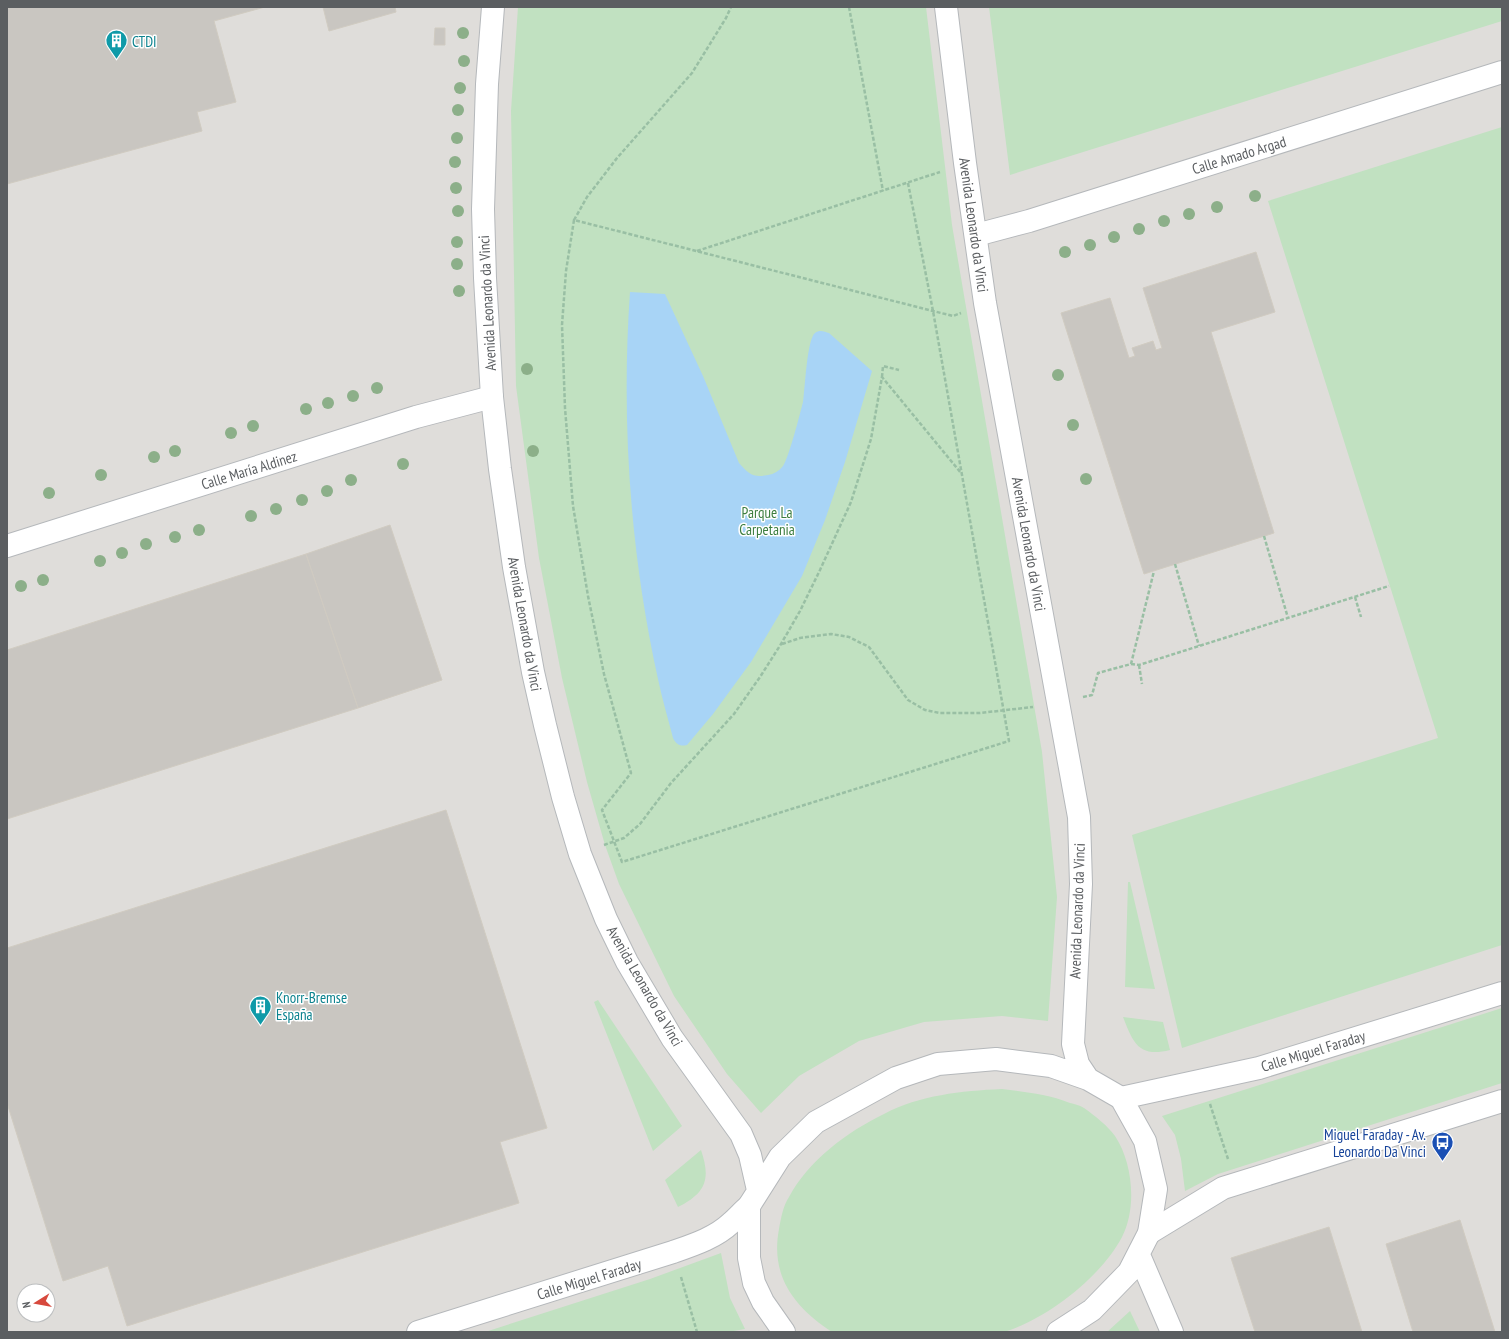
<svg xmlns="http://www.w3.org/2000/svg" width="1509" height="1339" font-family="'PT Sans Narrow',sans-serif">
<rect width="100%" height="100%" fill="#eceae2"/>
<path fill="#dfddda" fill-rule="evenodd" d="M7,7H1502V1332H7ZM24,1291H48V1315H24Z"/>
<path fill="#c1e1c1" d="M518,7H926L952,225L1042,752L1057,897L1048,1021L1002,1016L924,1022L859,1041L799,1076L761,1113L727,1074L674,996L619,884L605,845L587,782L562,678L539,558L516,386L511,111Z
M989,7H1502V21L1010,175Z
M1502,127V945L1182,1048L1132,835L1438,738L1268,201Z
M1128,882H1130L1155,989L1125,987Z
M598,1000L682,1126L653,1151L594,1002Z
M1502,1008V1083L1218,1174L1185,1191L1181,1159L1175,1135L1162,1116Z
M1123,1017L1163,1022L1170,1050C1138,1058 1133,1042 1123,1017Z
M1002,1089C1025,1092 1047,1094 1070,1103C1074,1104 1079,1105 1084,1108C1094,1115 1108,1126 1115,1136C1133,1163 1137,1208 1122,1237C1101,1277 1047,1319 1004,1332C994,1334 970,1332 959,1332C916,1332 874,1332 832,1332C794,1307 770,1276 779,1229C781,1218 783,1206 789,1197C809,1160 847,1132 884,1114C920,1095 961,1091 1002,1089Z
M701,1150C711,1179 706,1193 678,1207L665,1180Z
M721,1253L730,1298L745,1329L728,1332H485L650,1279Z
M1130,1311L1140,1332H1107Z"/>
<path fill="#a8d4f6" d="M630,292L665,294L703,376L739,463C749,474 753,478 768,475C774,474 779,471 783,466C789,457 800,414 803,402C805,389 807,339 815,333C820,329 825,332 829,333L872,371L845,462L825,520L802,576L751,662L713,714L687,745C680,747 676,744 673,738C668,718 662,699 658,679C630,552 621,421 630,292Z"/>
<path fill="#c9c6c1" stroke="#d0cbc1" d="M7,7H265L214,21L236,102L197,112L202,131L7,184Z
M323,7H395L396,12L329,31Z
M435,28H445V45H434Z
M1256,252L1275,312L1211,332L1274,533L1144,574L1061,313L1110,298L1129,358L1135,356L1132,348L1153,341L1156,350L1162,348L1143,288Z
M390,525L442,680L358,708L306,554Z
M306,554L358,708L7,819V650Z
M446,810L547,1128L500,1142L519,1203L127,1326L108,1266L63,1281L7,1103V948Z
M1460,1220L1495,1332H1413L1386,1244Z
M1329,1227L1362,1332H1255L1231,1258Z"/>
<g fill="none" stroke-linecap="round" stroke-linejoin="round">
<defs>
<path id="minor" d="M976,235L1029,221L1502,72
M7,546L416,417L492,397
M1121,1098L1259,1068L1502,993
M1149,1233L1223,1188L1502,1101
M418,1332L673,1252C693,1245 715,1238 731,1223C737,1218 743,1211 749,1206"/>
<path id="tertiary" d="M493,7L487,84L483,209L485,278L492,397L500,469L514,567L533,672L545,725L563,797L580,854L606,919L627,962L672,1038L741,1134L750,1155L758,1190
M946,7L965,163L985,303L1079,817L1081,884L1073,1044L1078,1064L1088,1079
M1139,1255L1172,1332
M784,1332L763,1302L754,1283L749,1258V1206L780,1157L816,1122L896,1078L938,1064L996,1059L1051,1066L1088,1079L1121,1098L1145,1141L1156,1189L1149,1233L1129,1272L1092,1310L1058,1332"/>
</defs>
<use href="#minor" stroke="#b5b8bb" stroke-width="24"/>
<use href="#tertiary" stroke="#b5b8bb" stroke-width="24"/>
<path stroke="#99bfa4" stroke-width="2.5" stroke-dasharray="4 2" stroke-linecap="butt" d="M849,7L883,191
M908,183L933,311L1009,741L622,862L602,810L631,773L604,674L588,596L573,506L565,408L562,325L566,271L574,220L933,311L953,316L961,313
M574,220L587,197L617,158L692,73L726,18L731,7
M697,251L940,172
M882,377L883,366L899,370
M1264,536L1288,618
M1175,564L1199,646
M1355,597L1361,617
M782,644L800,638L831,634L849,637L869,647L908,700L925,710L940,713H980L1033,707
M1131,664L1139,665L1389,586
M1139,665L1142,684
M1083,697L1092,695L1098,673L1131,664L1154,571
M604,845L624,838L640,824L671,783L734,714L760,677L781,644L800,611L820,570L851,502L871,439L882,377L961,473
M1210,1104L1228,1159
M681,1277L697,1332"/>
<use href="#minor" stroke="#fff" stroke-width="22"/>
<use href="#tertiary" stroke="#fff" stroke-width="22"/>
</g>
<g fill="#8caf89">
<circle cx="463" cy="33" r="6"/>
<circle cx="464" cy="61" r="6"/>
<circle cx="460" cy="88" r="6"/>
<circle cx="458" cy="110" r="6"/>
<circle cx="457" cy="138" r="6"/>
<circle cx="455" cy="162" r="6"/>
<circle cx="456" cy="188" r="6"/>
<circle cx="1255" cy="196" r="6"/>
<circle cx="1217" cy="207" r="6"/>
<circle cx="458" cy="211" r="6"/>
<circle cx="1189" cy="214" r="6"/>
<circle cx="1164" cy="221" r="6"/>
<circle cx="1139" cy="229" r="6"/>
<circle cx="1114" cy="237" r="6"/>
<circle cx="457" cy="242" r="6"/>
<circle cx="1090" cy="245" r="6"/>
<circle cx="1065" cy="252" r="6"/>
<circle cx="457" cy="264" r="6"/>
<circle cx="459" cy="291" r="6"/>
<circle cx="527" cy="369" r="6"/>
<circle cx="1058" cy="375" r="6"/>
<circle cx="377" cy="388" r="6"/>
<circle cx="353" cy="396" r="6"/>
<circle cx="328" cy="403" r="6"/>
<circle cx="306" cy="409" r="6"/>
<circle cx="1073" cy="425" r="6"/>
<circle cx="253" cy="426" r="6"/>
<circle cx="231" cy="433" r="6"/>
<circle cx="175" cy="451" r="6"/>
<circle cx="533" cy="451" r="6"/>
<circle cx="154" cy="457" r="6"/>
<circle cx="403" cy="464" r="6"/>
<circle cx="101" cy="475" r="6"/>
<circle cx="1086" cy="479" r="6"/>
<circle cx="351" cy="480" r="6"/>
<circle cx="327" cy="491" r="6"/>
<circle cx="49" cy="493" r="6"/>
<circle cx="302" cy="500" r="6"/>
<circle cx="276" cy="509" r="6"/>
<circle cx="251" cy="516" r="6"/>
<circle cx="199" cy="530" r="6"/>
<circle cx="175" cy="537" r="6"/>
<circle cx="146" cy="544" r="6"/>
<circle cx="122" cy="553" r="6"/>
<circle cx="100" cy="561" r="6"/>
<circle cx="43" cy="580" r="6"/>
<circle cx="21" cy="586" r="6"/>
</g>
<defs>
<symbol id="building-pin" viewBox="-11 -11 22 30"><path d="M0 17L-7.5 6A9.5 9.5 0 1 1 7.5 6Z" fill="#0f9aa8" stroke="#fff"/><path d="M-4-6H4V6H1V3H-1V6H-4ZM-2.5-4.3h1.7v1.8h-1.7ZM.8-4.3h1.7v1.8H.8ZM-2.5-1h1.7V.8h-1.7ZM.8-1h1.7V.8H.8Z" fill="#fff"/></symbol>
<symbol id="bus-pin" viewBox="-11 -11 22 30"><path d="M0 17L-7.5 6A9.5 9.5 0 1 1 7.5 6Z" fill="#1a4fb4" stroke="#fff"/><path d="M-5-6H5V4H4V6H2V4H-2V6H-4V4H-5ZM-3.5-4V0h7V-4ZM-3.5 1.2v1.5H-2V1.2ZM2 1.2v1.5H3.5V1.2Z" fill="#fff"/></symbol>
</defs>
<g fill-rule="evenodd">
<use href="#building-pin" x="104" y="28" width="25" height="34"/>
<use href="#building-pin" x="248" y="994" width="25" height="34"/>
<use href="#bus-pin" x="1430" y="1130" width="25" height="34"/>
</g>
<g text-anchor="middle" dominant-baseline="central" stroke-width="3" stroke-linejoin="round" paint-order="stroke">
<g font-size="15" fill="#0d838f" stroke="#fff" text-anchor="start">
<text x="132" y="41">CTDI</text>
<text x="276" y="997">Knorr-Bremse<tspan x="276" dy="17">España</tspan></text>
</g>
<g font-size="15" fill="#5b5e61" stroke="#fff">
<text transform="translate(1239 155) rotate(-17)">Calle Amado Argad</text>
<text transform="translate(974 225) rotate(82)">Avenida Leonardo da Vinci</text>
<text transform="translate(487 303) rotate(-93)">Avenida Leonardo da Vinci</text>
<text transform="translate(249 470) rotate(-17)">Calle María Aldinez</text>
<text transform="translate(1029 544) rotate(80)">Avenida Leonardo da Vinci</text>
<text transform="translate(525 624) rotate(80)">Avenida Leonardo da Vinci</text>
<text transform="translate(1077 911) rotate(-88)">Avenida Leonardo da Vinci</text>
<text transform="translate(645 986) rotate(60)">Avenida Leonardo da Vinci</text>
<text transform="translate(1313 1051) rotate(-17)">Calle Miguel Faraday</text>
<text transform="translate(589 1279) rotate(-17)">Calle Miguel Faraday</text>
</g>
<g font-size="15" fill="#3d7e40" stroke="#fff">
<text x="767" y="512">Parque La<tspan x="767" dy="17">Carpetania</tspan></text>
</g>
<g font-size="15" fill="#164399" stroke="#fff" text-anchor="end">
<text x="1426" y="1134">Miguel Faraday - Av.<tspan x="1426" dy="17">Leonardo Da Vinci</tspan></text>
</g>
</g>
<rect width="1509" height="1339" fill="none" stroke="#5b5e61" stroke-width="16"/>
<g transform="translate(36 1303) rotate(259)"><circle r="19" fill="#ffffff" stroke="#bdbfc0"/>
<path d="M0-3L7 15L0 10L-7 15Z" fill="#d7493d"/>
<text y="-6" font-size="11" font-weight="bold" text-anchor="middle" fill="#5b5e61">N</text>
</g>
</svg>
